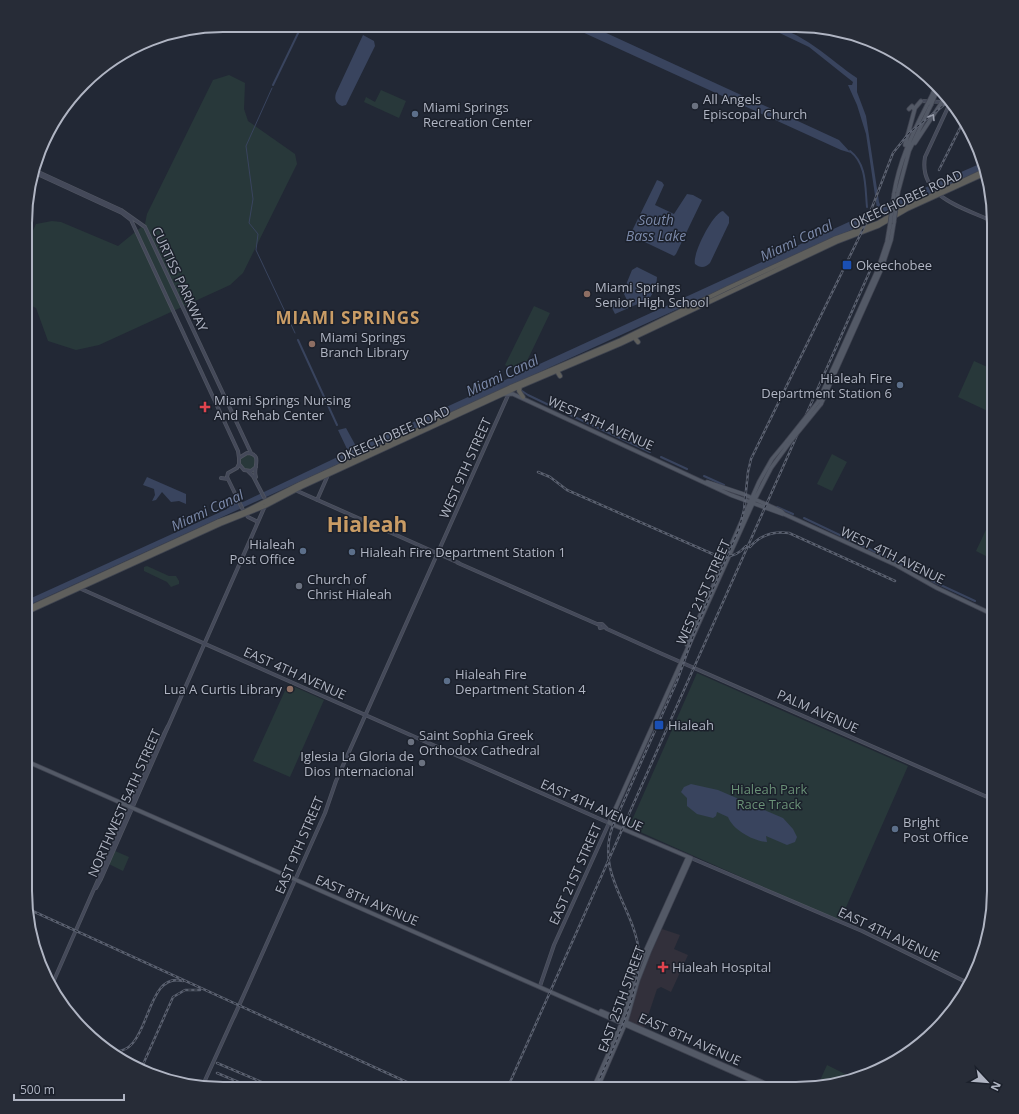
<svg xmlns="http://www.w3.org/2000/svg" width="1019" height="1114" font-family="'Open Sans',sans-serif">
<rect width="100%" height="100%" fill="#222835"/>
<path fill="#32303b" d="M662,929L680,935L674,949L688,955L671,992L661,987L657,989L644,1028L628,1021L639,979Z"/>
<path fill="#28383a" d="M229,75L245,83L244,109L248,121L295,154L297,164L243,273L230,285L99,345L76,350L48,341L36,308L28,304L29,239L36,224L52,221L61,222L118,246L145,224L147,214L213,80Z
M381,90L406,101L399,118L364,102L366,97L375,102Z
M534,306L550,313L527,361L513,369L505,365Z
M974,361L994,370V414L958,397Z
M832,454L847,462L832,491L817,484Z
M240 462a8 8 0 1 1 16 0a8 8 0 1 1-16 0Z
M993,515H994V560L976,551Z
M147,566L169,576H176L179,581V584L171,587L167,582L144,571V567Z
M697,673L908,766L840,921L629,827Z
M288,684L324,700L290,777L253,761Z
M115,851L129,857L123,871L109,864Z
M827,1065L845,1074L842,1082L817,1087Z"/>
<path fill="#39445e" d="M569,26H591L839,140L851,153L841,150Z
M767,27C799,27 832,62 857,78V92L866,116L879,202L881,207L984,162L985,169L27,606V600L227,509L228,504L230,500L236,503L243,502L346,453L347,449L338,430L346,428L357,448L877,209L866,134L857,105L848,85H852L853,82L809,47Z
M363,35L374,41L375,46L346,105L342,106C336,104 334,99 336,93Z
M657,180L662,182L664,185L655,205L674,214L687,194L693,195L702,200L676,254L674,256L630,235Z
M723,211L729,217V223L710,263C705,268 700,268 695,264C692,254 713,213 723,211Z
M637,267L657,277L656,288L649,299L615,314L611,306L615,302L623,303L626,302V298L623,292L632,270Z
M147,477L186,494V504L179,501L171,502L162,492L156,500L152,501L155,495L154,489L143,485Z
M691,784L718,790L783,818L793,829L797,837L795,842L787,845L766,836L767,842C753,841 733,830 728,817L717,812L716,816L713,818L697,814L687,806V798L681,792L684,787Z"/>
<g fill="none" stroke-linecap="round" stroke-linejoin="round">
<path stroke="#39445e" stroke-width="1" d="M272,88L246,146L253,199L249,223L258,234L256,250L295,333"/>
<path stroke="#39445e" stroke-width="2" d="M273,85L302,25
M850,151C867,164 865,187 867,207
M298,340L337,425
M522,391L528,395L555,408
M568,414L650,452
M661,457L687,469
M704,476L724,485
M777,507L793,514
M804,518L913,570
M932,581L975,601"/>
<defs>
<path id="secondary" d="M921,101L942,102L950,104
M950,103L925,157C918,198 965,208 994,222
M34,170L121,210L145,227L251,453
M33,172L122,213L131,220L238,451L239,458
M239,464L237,468L228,473L227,477L244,512L248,517L258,522
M248,471L253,476L266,501
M256,477C252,468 264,454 247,453L239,458V464L244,470L251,471L256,467
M221,478L228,479
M295,490L459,563
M317,500L328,475
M458,563L597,624H602L607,629L660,653L994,800
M79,588L609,823L554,945L540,986
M599,624L600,628L604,627
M691,858L862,931L970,984
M96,888L101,879L265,506
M51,987L148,766L168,726
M234,1017L325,813L336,781L509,393
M202,1087L246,990"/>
<path id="primary" d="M933,93L935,88
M909,109L912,106L914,109
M915,143L942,102
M905,145L915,108L921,101
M898,192L909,151L931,105
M894,194C899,162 912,134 927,105
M504,394H513L731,495L783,514
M818,402L878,269L887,242L890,224
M821,404L881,270L891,240L894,222
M707,482L743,494L781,511L784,514L896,565L937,588L994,615
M687,645L759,482L772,459L787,441
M26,761L771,1089
M601,1011L778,1089
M593,1089L623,1020L636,972L688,857
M597,1089L626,1022L638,980L649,952L691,858L609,823L752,505L771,468L790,442"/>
<path id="trunk" d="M899,211L986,170
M634,337L638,342
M557,371L560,376
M520,386L519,391L523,397
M437,421L513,386L621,340L728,288L834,239L878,223L893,214
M27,609L217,522L244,512L300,484L420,429
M27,612L220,524L265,506L301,487L514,389L620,344L836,242L878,226L907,209L986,173"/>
</defs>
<use href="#secondary" stroke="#505561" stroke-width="4"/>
<use href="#primary" stroke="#3f4350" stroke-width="5"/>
<use href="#trunk" stroke="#404551" stroke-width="5.5"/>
<use href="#secondary" stroke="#444959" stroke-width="2.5"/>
<use href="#primary" stroke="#535966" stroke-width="3.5"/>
<use href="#trunk" stroke="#5f5f5c" stroke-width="4"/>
<defs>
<path id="rail" d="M939,170L964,120
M538,472L550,477L567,490L715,555C727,559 738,555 746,546
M750,547C760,535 774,531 789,533L895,581
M26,908L422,1089
M107,1050C153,1064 141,970 183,981
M217,1063L278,1089
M141,1069L173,997L185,990H200
M217,1073L255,1089
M228,1087L233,1089
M507,1089L873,264
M595,1089C611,1053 641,992 639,953C635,908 596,876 612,828L677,681L695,631L739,529L744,510L748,472L751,459L866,223L893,153L909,133L949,101"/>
</defs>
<use href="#rail" stroke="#5a606f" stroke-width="2.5"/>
<use href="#rail" stroke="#1b202b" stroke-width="1" stroke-dasharray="3" stroke-linecap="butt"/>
<defs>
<path id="primary-bridge" d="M927,105L933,93
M931,105L936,93
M894,222L898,192
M890,224L894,194
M787,441L818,402
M790,442L821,404"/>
</defs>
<use href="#primary-bridge" stroke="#3f4350" stroke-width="5" stroke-linecap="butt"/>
<use href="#primary-bridge" stroke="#535966" stroke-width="3.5"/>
</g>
<defs><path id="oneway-chevron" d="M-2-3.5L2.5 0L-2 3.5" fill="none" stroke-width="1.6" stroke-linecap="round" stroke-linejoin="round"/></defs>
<use stroke="#999eac" href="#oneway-chevron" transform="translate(932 117) rotate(-59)"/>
<g fill="#6b7280" stroke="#1b202b" stroke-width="1.5">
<circle cx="695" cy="106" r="4"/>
<circle cx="299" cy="586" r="4"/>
<circle cx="411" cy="742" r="4"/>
<circle cx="422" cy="763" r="4"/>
</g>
<g fill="#5c6f8a" stroke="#1b202b" stroke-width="1.5">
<circle cx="415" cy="114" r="4"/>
<circle cx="900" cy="385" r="4"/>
<circle cx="303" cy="551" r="4"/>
<circle cx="352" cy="552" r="4"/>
<circle cx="447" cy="681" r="4"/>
<circle cx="895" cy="829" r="4"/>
</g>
<g fill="#1a4fb4" stroke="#1b202b" stroke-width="1.5">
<rect x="842" y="260" width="10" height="10" rx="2"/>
<rect x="654" y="720" width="10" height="10" rx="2"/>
</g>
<g fill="#8d6e63" stroke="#1b202b" stroke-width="1.5">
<circle cx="587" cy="294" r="4"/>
<circle cx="312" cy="344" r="4"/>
<circle cx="290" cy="689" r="4"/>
</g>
<g fill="#e0444e" stroke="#1b202b" stroke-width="1.5">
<path d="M203 401h4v4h4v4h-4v4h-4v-4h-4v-4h4z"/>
<path d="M661 961h4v4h4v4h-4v4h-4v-4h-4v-4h4z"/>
</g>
<g text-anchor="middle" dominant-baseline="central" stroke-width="3" stroke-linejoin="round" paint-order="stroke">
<g font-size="13" fill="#b0b5c3" stroke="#1b202b" text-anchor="start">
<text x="703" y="99">All Angels<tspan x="703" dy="15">Episcopal Church</tspan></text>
<text x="423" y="107">Miami Springs<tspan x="423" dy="15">Recreation Center</tspan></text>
<text x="856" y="265">Okeechobee</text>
<text x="595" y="287">Miami Springs<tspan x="595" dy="15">Senior High School</tspan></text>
<text x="320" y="337">Miami Springs<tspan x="320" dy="15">Branch Library</tspan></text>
<text x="892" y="378" text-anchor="end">Hialeah Fire<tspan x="892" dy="15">Department Station 6</tspan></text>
<text x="214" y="400">Miami Springs Nursing<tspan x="214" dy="15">And Rehab Center</tspan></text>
<text x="295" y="544" text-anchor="end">Hialeah<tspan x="295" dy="15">Post Office</tspan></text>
<text x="360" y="552">Hialeah Fire Department Station 1</text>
<text x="307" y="579">Church of<tspan x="307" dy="15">Christ Hialeah</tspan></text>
<text x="455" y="674">Hialeah Fire<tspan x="455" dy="15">Department Station 4</tspan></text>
<text x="282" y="689" text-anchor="end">Lua A Curtis Library</text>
<text x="668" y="725">Hialeah</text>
<text x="419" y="735">Saint Sophia Greek<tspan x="419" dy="15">Orthodox Cathedral</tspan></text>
<text x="414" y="756" text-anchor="end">Iglesia La Gloria de<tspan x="414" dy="15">Dios Internacional</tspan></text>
<text x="903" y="822">Bright<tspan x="903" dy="15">Post Office</tspan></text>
<text x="672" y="967">Hialeah Hospital</text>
</g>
<g font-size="13" fill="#b0b5c3" stroke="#1b202b">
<text transform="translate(906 199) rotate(-25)">OKEECHOBEE ROAD</text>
<text transform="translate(180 279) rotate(65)">CURTISS PARKWAY</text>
<text transform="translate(601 423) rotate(24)">WEST 4TH AVENUE</text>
<text transform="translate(393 434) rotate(-24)">OKEECHOBEE ROAD</text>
<text transform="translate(465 468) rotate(-66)">WEST 9TH STREET</text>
<text transform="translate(893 555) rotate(26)">WEST 4TH AVENUE</text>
<text transform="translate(703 592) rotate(-66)">WEST 21ST STREET</text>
<text transform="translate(295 673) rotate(24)">EAST 4TH AVENUE</text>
<text transform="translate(818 711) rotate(24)">PALM AVENUE</text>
<text transform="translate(124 803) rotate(-66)">NORTHWEST 54TH STREET</text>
<text transform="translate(592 805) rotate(24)">EAST 4TH AVENUE</text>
<text transform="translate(299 845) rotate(-67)">EAST 9TH STREET</text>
<text transform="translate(575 874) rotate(-66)">EAST 21ST STREET</text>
<text transform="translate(367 900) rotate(23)">EAST 8TH AVENUE</text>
<text transform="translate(889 934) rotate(25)">EAST 4TH AVENUE</text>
<text transform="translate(621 999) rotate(-70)">EAST 25TH STREET</text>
<text transform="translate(690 1039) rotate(24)">EAST 8TH AVENUE</text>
</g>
<g font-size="13" fill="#6a9177" stroke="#1b202b">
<text x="769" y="789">Hialeah Park<tspan x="769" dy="15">Race Track</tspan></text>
</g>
<g font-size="14" font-style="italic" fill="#7b89a9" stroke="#1b202b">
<text x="656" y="219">South<tspan x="656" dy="16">Bass Lake</tspan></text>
<text transform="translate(796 240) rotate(-25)">Miami Canal</text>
<text transform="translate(502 375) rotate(-25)">Miami Canal</text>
<text transform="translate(207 510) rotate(-25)">Miami Canal</text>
</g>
<g font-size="17" font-weight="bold" letter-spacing="1" fill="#c99c65" stroke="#1b202b">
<text x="348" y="317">MIAMI SPRINGS</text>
</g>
<g font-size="21" font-weight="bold" fill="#c99c65" stroke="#1b202b">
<text x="367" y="524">Hialeah</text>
</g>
</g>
<path d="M0 0H1019V1114H0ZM223 32H796A191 191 0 0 1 987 223V891A191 191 0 0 1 796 1082H223A191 191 0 0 1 32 891V223A191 191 0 0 1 223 32Z" fill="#272c37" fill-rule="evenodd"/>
<path fill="none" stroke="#b0b5c3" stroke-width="2" d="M223 32H796A191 191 0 0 1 987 223V891A191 191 0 0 1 796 1082H223A191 191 0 0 1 32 891V223A191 191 0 0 1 223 32Z"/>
<g transform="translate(987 1082) rotate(116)" stroke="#1b202b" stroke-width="3" paint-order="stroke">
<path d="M0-3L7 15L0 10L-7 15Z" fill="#b0b5c3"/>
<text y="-6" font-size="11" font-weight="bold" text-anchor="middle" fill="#b0b5c3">N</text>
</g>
<path d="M14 1094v6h110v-6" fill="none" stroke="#b0b5c3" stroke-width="2"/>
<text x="20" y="1094" font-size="12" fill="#b0b5c3" stroke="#1b202b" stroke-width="3" paint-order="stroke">500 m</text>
</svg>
